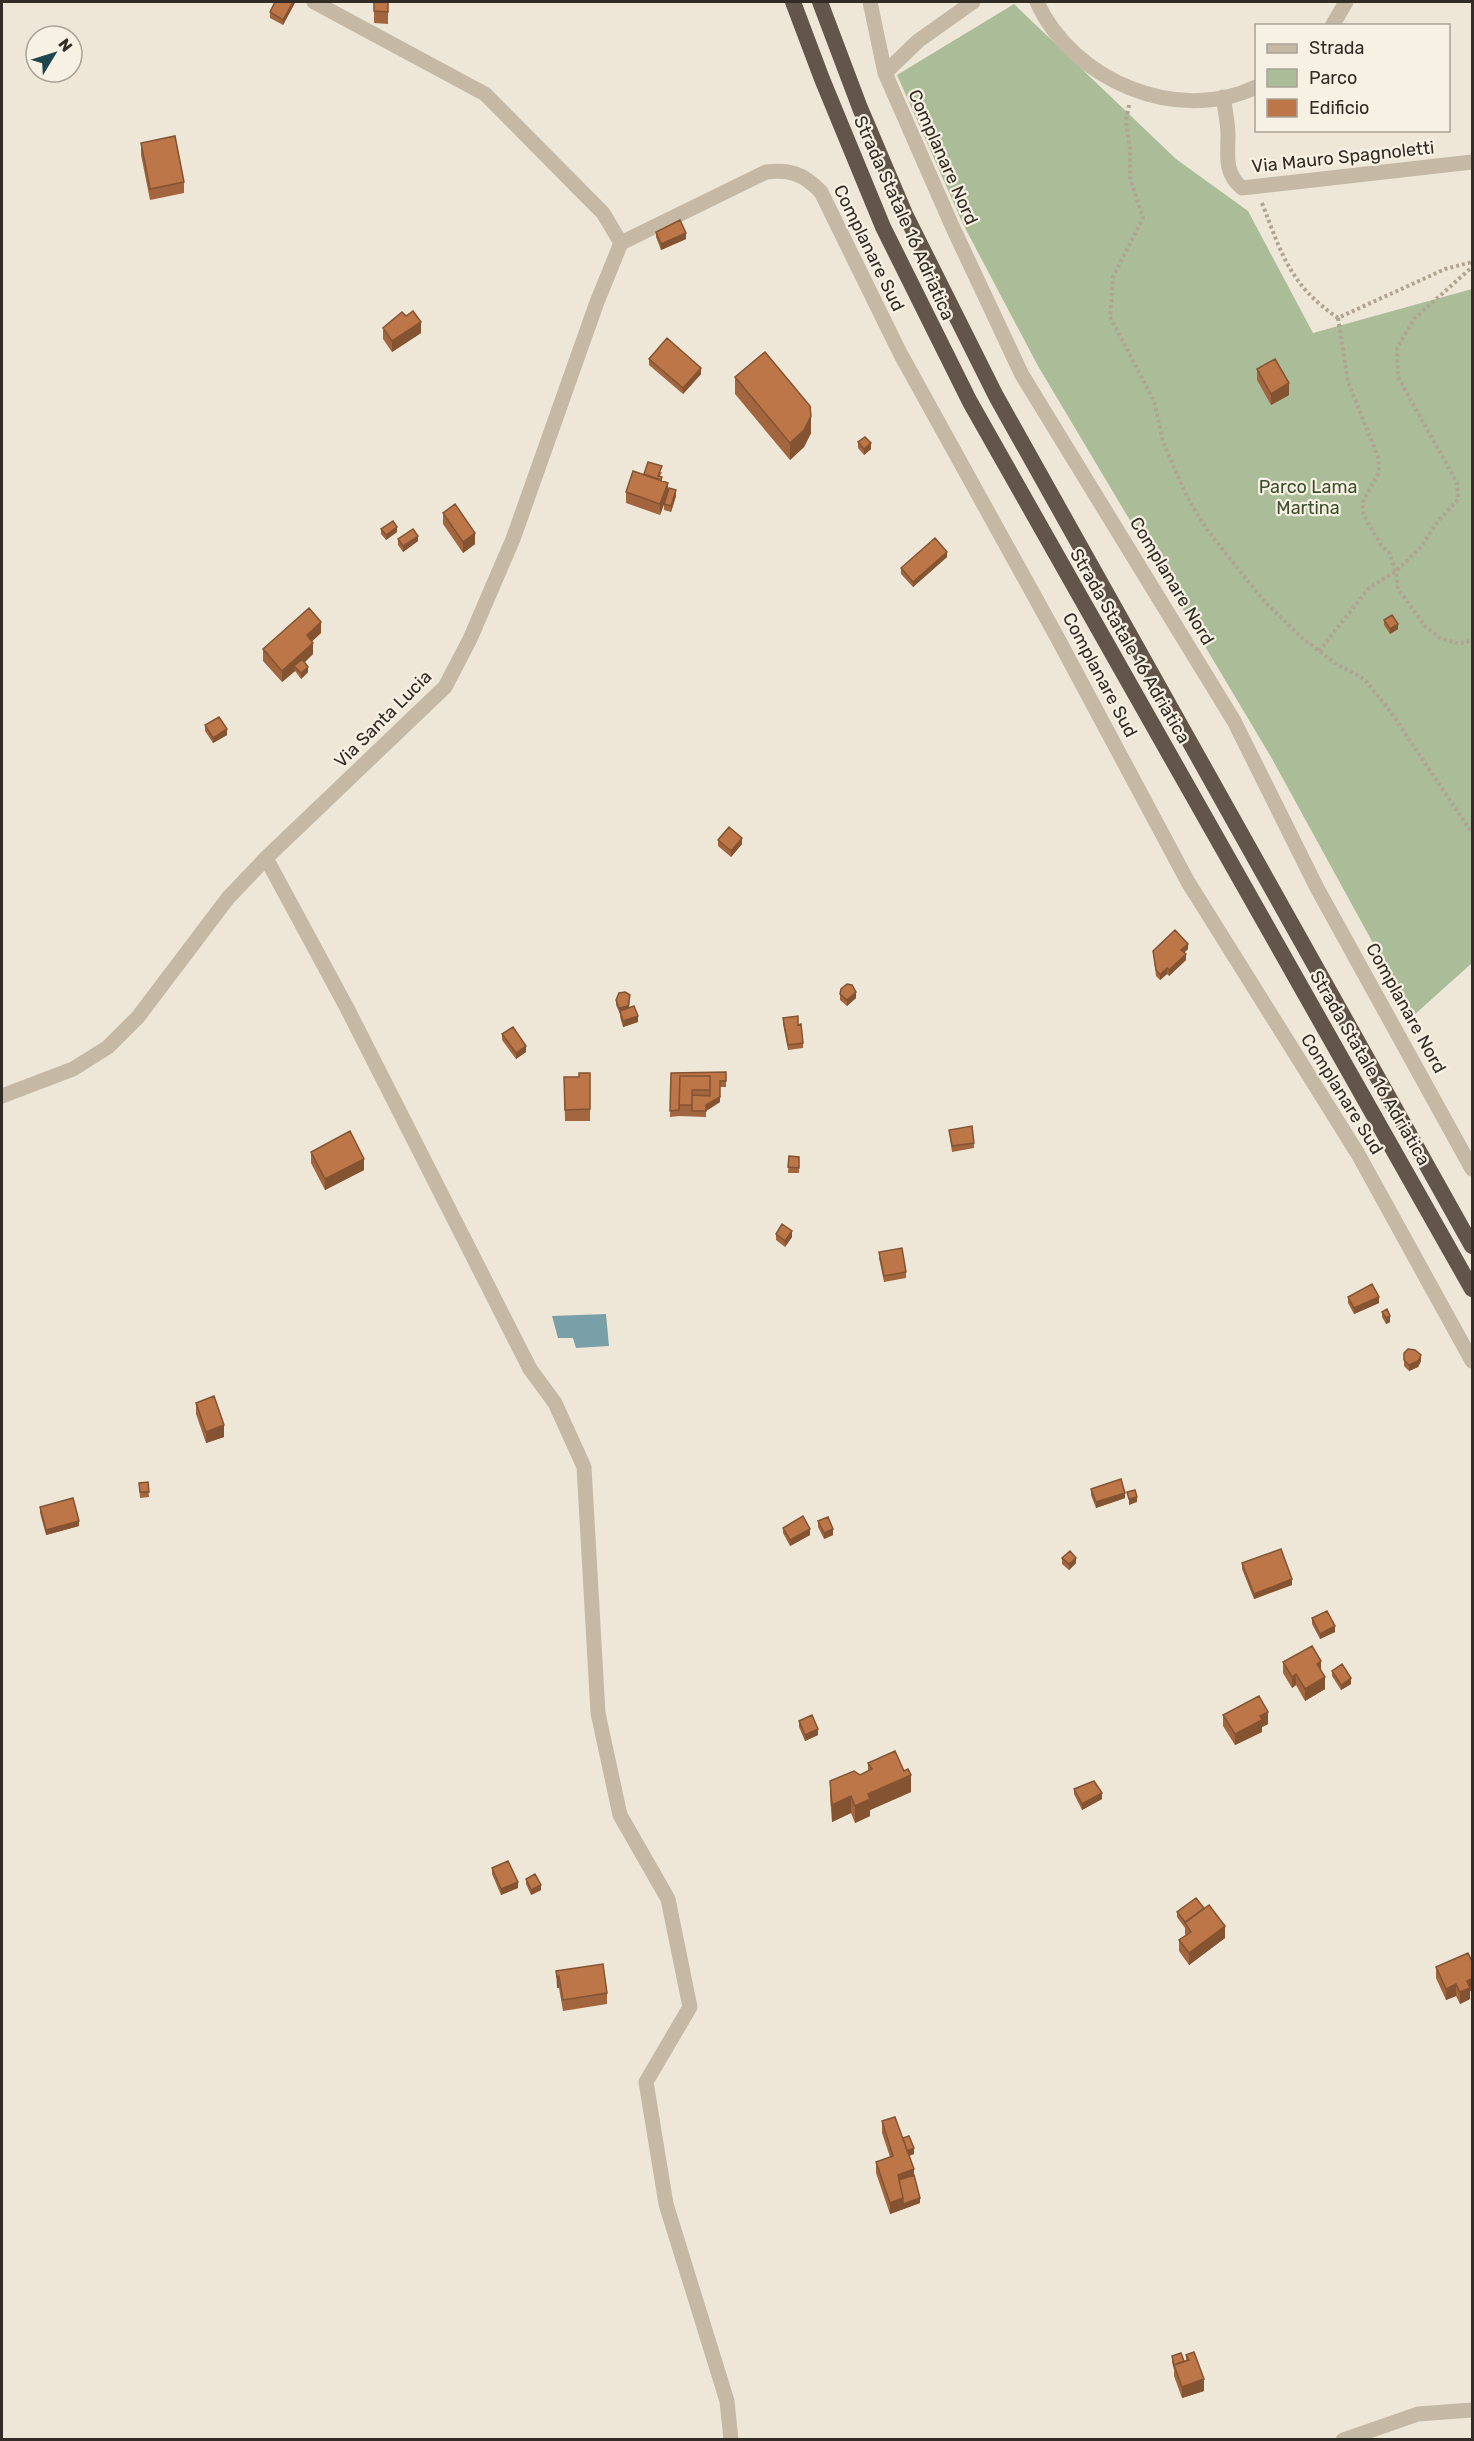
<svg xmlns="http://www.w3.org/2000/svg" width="1474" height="2441" font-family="Rubik,sans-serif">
<rect width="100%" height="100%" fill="#eee7d8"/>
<path fill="#abbc99" d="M1014,4L1176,159L1248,211L1313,333L1472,289V963L1413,1016L1271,757L1038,366L963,224L897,75Z"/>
<path fill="#79a0a9" d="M606,1314L609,1346L576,1348L573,1338H558L552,1316Z"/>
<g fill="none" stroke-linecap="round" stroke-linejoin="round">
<path stroke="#b1a390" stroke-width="4" stroke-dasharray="3 3" stroke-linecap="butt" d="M1129,105L1126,121L1130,150V177L1143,218L1113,277L1110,317L1154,401L1163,442L1187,497L1208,531L1263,600L1302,638L1335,663L1364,679L1388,708L1472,833
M1262,203C1282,255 1290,285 1338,318L1445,269L1472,262
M1338,318L1348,382L1378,457L1379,472L1363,502V514L1381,545L1389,553L1396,571L1398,589L1425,626L1440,638L1459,644L1472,640
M1319,651L1369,588L1396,571L1420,548L1438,521L1458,500L1457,483L1398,377L1397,348L1415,318L1472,267"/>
<path stroke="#c5b9a5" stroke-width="15" d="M314,2L485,94L603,213L621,243
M870,2L885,73L953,228L1022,375L1234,721L1317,888L1472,1169
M1037,2C1072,80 1177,125 1256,87
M1332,26L1346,2
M885,73L918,41L973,2
M1223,97C1225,109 1228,123 1228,135C1228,156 1224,173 1242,188L1472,162
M621,243L766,172C790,169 804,174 821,192L900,353L1057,637L1188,882L1358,1154L1472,1361
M266,858L347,1008L530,1369L555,1403L584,1467L598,1713L620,1815L668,1899L690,2007L646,2082L666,2204L727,2401L731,2440
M2,1096L73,1069L108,1047L138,1017L228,898L266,858L445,687L470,639L513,539L597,302L621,243
M1343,2440L1418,2414L1472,2410"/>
<path stroke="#62564a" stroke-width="16" d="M793,2L822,79L883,227L970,402L1472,1289
M820,2L860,108L905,214L996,396L1472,1246"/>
</g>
<path fill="#a2653e" d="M295,2L283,25L270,18V12Z
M374,2H388V24L374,23Z
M141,143L184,182V193L150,200L141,155Z
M656,232L686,239L661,250L656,237Z
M383,328L421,333L392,352L383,339Z
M649,359L701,374L683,394L649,365Z
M1257,369L1289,395L1271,405L1257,380Z
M735,377L811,433L804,447L790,460L735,394Z
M858,442L871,449L864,455L858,448Z
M662,472L660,476L668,493L676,496L671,512L664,510V504L660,515L626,503V492L644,474Z
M443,513L475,544L463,553L443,524Z
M381,529L397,532L386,540L381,534Z
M398,539L418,541L403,552L398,545Z
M947,557L913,587L901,574V568Z
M1384,620L1398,629L1390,634L1384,625Z
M321,633L312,641L313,654L305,662L308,672L301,679L295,671L282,682L263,661V649Z
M205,725L227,735L213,743L205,731Z
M718,840L742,844L731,857L718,846Z
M1188,949L1184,953L1186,960L1169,976L1167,974L1160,980L1156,976L1153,951Z
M840,994L856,998L847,1006L840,1000Z
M616,1000L630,1001L629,1008L638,1022L623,1027L620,1017V1014L616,1005Z
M783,1018L803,1043V1048L788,1050L783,1024Z
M502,1034L526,1052L516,1059L502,1040Z
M726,1072V1087H720V1102L706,1111V1117L679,1116L670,1117L671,1073Z
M590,1073V1121H565L564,1077H579Z
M949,1130L974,1143V1148L952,1152Z
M311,1152L364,1170L325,1190L311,1163Z
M789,1156L799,1157V1173H788Z
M776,1234L792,1237L785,1247L776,1240Z
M879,1252L906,1272V1278L884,1282L879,1258Z
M1348,1297L1379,1303L1354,1314L1348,1303Z
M1382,1312L1390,1322L1386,1324L1382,1317Z
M1404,1353L1421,1361L1418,1367L1409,1371L1404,1366Z
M196,1403L224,1437L206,1443L196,1414Z
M148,1482L149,1497L140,1498L139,1483Z
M1091,1489L1125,1498L1096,1508L1091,1495Z
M40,1507L79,1526L46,1535L40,1513Z
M818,1521L833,1535L824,1539L818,1527Z
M783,1528L810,1535L790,1546L783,1533Z
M1062,1558L1076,1563L1069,1570L1062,1564Z
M1242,1563L1292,1585L1254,1599L1242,1569Z
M1312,1618L1335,1632L1320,1639L1312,1624Z
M1283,1662L1321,1671L1325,1689L1305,1701L1296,1685L1292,1688L1283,1673Z
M1332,1671L1351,1684L1341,1690L1332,1676Z
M1223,1715L1268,1724L1262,1727V1732L1235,1745L1223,1726Z
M799,1721L818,1735L805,1741L799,1727Z
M868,1763L911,1792L870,1810V1816L855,1823L851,1813L832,1822L830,1798V1781L860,1775L868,1771Z
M1074,1789L1102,1799L1082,1810L1074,1794Z
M492,1868L518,1888L501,1895L492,1874Z
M526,1879L541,1890L531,1895L526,1884Z
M1177,1912L1225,1938L1189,1965L1179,1951V1940L1186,1936L1185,1934V1928L1177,1917Z
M1473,1964V1989L1470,1991V1999L1460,2004L1456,1996L1446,2000L1436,1978V1967Z
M556,1971L607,1993V2004L563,2011L559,1988H557Z
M882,2121L903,2138L914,2154L909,2156L920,2203L890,2214L876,2173V2162L890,2157L882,2133Z
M1186,2355L1204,2391L1182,2398L1174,2376V2370L1172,2362V2356L1184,2361L1186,2360Z"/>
<path fill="#845332" d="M293,2H295V3L283,25V20Z
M686,233V239L661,250V244Z
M421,322V333L392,352V341Z
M701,368V374L683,394V388Z
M1289,383V395L1271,405V394Z
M811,416V433L804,447L790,460V443Z
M871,443V449L864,455V449Z
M668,483V494L660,515V504Z
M676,490V496L671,512V506Z
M397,527V532L386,540V535Z
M475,533V544L463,553V542Z
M418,536V541L403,552V546Z
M947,552V557L913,587V582Z
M321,622V633L307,646V635Z
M1398,624V629L1390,634V629Z
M313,643V654L297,669L294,666L295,671L282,682V671Z
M308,667V672L301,679V673Z
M227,729V735L213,743V738Z
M742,838V844L731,857V851Z
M1188,944V949L1181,955V950Z
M1186,954V960L1169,976V970Z
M1167,968V974L1160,980V975Z
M856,992V998L847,1006V1000Z
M630,995L628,1012L620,1011L619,1014V1008Z
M638,1016V1022L623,1027V1021Z
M526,1046V1052L516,1059V1053Z
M720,1097V1102L706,1111V1105Z
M364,1159V1170L325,1190V1179Z
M792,1231V1237L785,1247V1241Z
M1379,1297V1303L1354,1314V1308Z
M1390,1316V1322L1386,1324V1318Z
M1421,1355V1361L1418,1367L1409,1371V1365Z
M224,1425V1437L206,1443V1432Z
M1125,1493V1498L1096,1508V1502Z
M1137,1497V1502L1129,1505V1499Z
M79,1521V1526L46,1535V1530Z
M810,1529V1535L790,1546V1540Z
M833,1529V1535L824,1539V1533Z
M1076,1558V1563L1069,1570V1564Z
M1292,1579V1585L1254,1599V1594Z
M1335,1626V1632L1320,1639V1634Z
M1321,1661V1673L1317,1664Z
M1296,1674V1685L1292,1688V1677Z
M1325,1677V1689L1305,1701V1689Z
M1351,1678V1684L1341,1690V1685Z
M1268,1712V1724L1262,1727V1732L1235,1745V1734L1260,1716Z
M818,1729V1735L805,1741V1735Z
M911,1775V1792L870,1810V1816L855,1823V1806L868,1794Z
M1102,1793V1799L1082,1810V1804Z
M851,1796V1813L832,1822V1805Z
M518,1882V1888L501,1895V1889Z
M541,1885V1890L531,1895V1890Z
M1225,1926V1938L1189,1965V1953Z
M559,1976V1988H557V1977Z
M1473,1978V1989L1470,1991V1999L1460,2004V1992L1467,1981Z
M1456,1984V1996L1446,2000V1989Z
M914,2148V2154L905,2157V2151Z
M914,2169V2181L900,2185L898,2175Z
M903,2198H920V2203L890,2214V2203Z
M1204,2379V2391L1182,2398V2387Z"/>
<path fill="#bc7648" stroke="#845332" stroke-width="1.5" d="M275,2H293L283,20L270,12Z
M374,2H388V12L374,11Z
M175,136L184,182L150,189L141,143Z
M680,220L686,233L661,244L656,232Z
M413,311L421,322L392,341L383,328L402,312L406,316Z
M667,338L701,368L683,388L649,359Z
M765,352L810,406L811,416L804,430L790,443L735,377Z
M1275,359L1289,383L1271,394L1257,369Z
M865,437L871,443L864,449L858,442Z
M648,462L662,466L658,476L662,477L661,480L644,474Z
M633,471L668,483L660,504L626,492Z
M669,488L676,490L671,506L664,504Z
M455,504L475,533L463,542L443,513Z
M393,521L397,527L386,535L381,529Z
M413,529L418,536L403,546L398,539Z
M935,538L947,552L913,582L901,568Z
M309,608L321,622L307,635L313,643L282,671L263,649Z
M1392,615L1398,624L1390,629L1384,620Z
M302,659L308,667L301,673L294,666Z
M219,717L227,729L213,738L205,725Z
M729,827L742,838L731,851L718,840Z
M1175,930L1188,944L1181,950L1186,954L1169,970L1167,968L1160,975L1156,970L1153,951Z
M847,984L852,985L856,992L847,1000L840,994L841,989Z
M625,992L630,995L628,1006L619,1008L616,1000L619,993Z
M634,1006L638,1016L623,1021L620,1011Z
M798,1016V1025L801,1024L803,1043L788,1045L783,1018Z
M513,1027L526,1046L516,1053L502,1034Z
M726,1072V1081H720V1097L706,1105V1111H692V1095L710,1096V1076H680L679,1110L670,1111L671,1073Z
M579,1073H590V1109L565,1110L564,1077H579Z
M680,1076H710V1090H692V1105H679Z
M972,1126L974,1143L952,1146L949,1130Z
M350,1131L364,1159L325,1179L311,1152Z
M789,1156L799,1157V1168L788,1167Z
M782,1224L792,1231L785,1241L776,1234Z
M902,1248L906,1272L884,1276L879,1252Z
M1372,1284L1379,1297L1354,1308L1348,1297Z
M1387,1309L1390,1316L1386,1318L1382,1312Z
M1408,1349L1415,1350L1421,1355L1418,1361L1409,1365L1404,1360V1353Z
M214,1396L224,1425L206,1432L196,1403Z
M1121,1479L1125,1493L1096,1502L1091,1489Z
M148,1482L149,1492H140L139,1483Z
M1135,1490L1137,1497L1129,1499L1127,1492Z
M73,1498L79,1521L46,1530L40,1507Z
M803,1516L810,1529L790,1540L783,1528Z
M828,1517L833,1529L824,1533L818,1521Z
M1281,1549L1292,1579L1254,1594L1242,1563Z
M1070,1551L1076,1558L1069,1564L1062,1558Z
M1327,1611L1335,1626L1320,1634L1312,1618Z
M1312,1646L1321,1661L1317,1664L1325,1677L1305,1689L1296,1674L1292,1677L1283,1662Z
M1342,1664L1351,1678L1341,1685L1332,1671Z
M1259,1696L1268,1712L1260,1716L1262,1720L1235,1734L1223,1715Z
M812,1715L818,1729L805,1735L799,1721Z
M895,1751L904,1771L908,1769L911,1775L868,1794L870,1799L855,1806L851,1796L832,1805L830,1781L854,1771L860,1775L872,1769L868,1763Z
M1094,1781L1102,1793L1082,1804L1074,1789Z
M508,1861L518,1882L501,1889L492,1868Z
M535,1874L541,1885L531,1890L526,1879Z
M1196,1898L1204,1908L1185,1922L1177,1912Z
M1209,1905L1225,1926L1189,1953L1179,1940L1191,1932L1185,1923Z
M1468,1953L1473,1964V1978L1467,1981L1470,1988L1460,1992L1456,1984L1446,1989L1436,1967Z
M603,1964L607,1993L563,2000L559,1976L557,1977L556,1971Z
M895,2117L914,2169L898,2175L903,2198L890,2203L876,2162L893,2156L882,2121Z
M909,2136L914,2148L907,2151L903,2138Z
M914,2175L920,2198L903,2204V2198L899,2180Z
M1194,2352L1204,2379L1182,2387L1174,2365L1189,2360L1186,2355Z
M1181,2353L1184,2361L1174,2365L1172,2356Z"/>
<g text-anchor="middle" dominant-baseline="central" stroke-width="4.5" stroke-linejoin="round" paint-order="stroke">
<g font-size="18" fill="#322b26" stroke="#f7f1e3">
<text transform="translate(943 157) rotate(66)">Complanare Nord</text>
<text transform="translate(1343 157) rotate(-6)">Via Mauro Spagnoletti</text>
<text transform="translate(904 218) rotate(66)">Strada Statale 16 Adriatica</text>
<text transform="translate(869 248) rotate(64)">Complanare Sud</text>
<text transform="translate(1172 581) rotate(59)">Complanare Nord</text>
<text transform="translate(1130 646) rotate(60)">Strada Statale 16 Adriatica</text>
<text transform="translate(1100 675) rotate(62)">Complanare Sud</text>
<text transform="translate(383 719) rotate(-45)">Via Santa Lucia</text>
<text transform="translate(1406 1008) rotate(61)">Complanare Nord</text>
<text transform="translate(1370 1068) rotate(60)">Strada Statale 16 Adriatica</text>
<text transform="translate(1342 1094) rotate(58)">Complanare Sud</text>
</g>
<g font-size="18" fill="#3c4e2b" stroke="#f7f1e3">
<text x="1308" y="487">Parco Lama<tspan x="1308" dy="21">Martina</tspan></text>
</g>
</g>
<rect width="1474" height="2441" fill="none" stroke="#322b26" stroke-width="6"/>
<rect x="1255" y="24" width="195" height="108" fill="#f7f1e3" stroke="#a8a297" stroke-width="1.5"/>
<rect x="1267" y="44" width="30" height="9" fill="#c5b9a5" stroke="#a8a297" stroke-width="1.5"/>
<text x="1309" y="54" font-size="18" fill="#322b26">Strada</text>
<rect x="1267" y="69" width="30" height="18" fill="#abbc99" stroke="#a8a297" stroke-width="1.5"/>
<text x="1309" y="84" font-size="18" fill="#322b26">Parco</text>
<rect x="1267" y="99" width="30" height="18" fill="#bc7648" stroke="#a8a297" stroke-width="1.5"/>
<text x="1309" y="114" font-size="18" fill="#322b26">Edificio</text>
<g transform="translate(54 54) rotate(52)"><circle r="28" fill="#f7f1e3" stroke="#a8a297" stroke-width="1.5"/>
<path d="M0-4.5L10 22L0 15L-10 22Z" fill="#1f454f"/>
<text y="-9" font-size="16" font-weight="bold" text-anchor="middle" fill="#322b26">N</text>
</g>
</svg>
